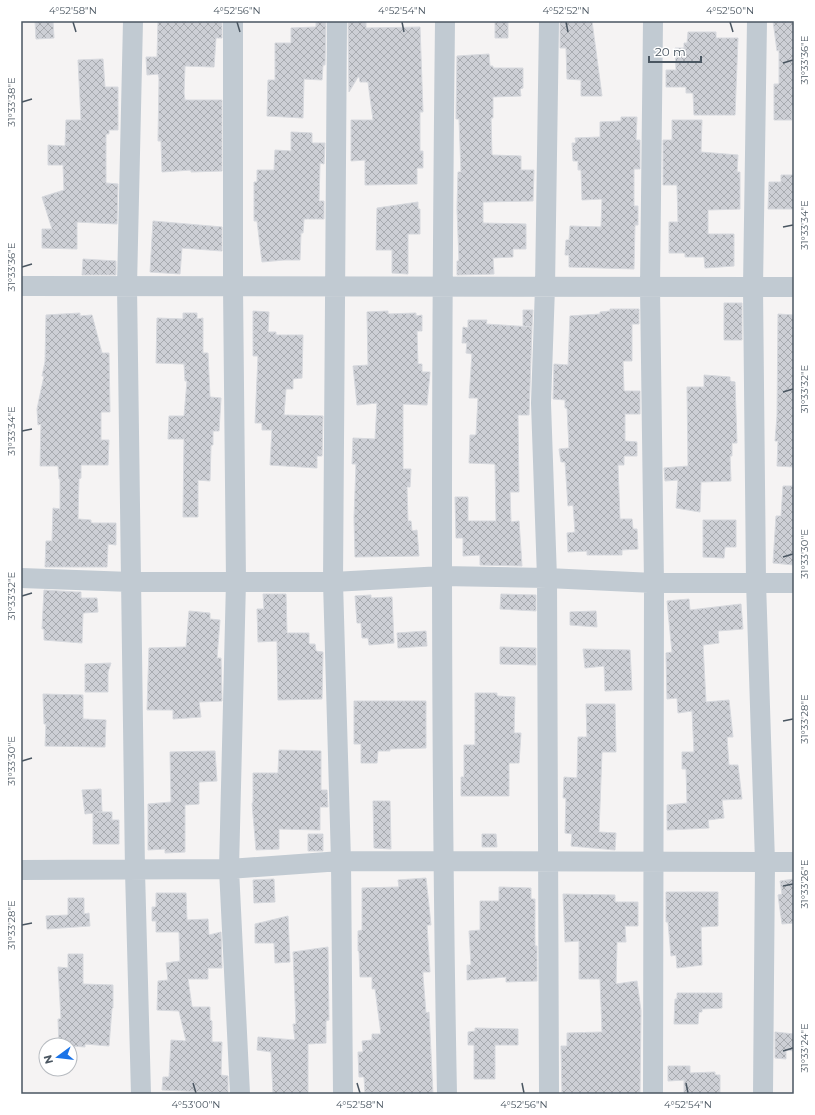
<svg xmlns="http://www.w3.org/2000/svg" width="815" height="1115" font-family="Montserrat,sans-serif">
<defs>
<pattern id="building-cross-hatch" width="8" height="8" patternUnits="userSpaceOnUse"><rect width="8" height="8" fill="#cdcfd5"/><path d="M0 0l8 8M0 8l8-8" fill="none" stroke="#a8abb0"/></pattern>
</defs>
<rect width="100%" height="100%" fill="#f5f3f3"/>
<path fill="url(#building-cross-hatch)" stroke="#d7d9de" d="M35,21H53L54,38L36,39Z
M158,21H222V38H216L214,67L185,66L184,93L185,100H222V171L191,172V170L162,172L161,141H158L159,78L158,74L147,75L146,57H157Z
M316,21H326L325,65H323L322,80L304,79L303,118L267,116L268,80H275V43H291V28L316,27Z
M348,21H366V28L420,27L423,112H420V151H423V168H417V184L365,185V160L351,161V120H373L368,82H360L359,77H358L349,92Z
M495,21H508V38H495Z
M560,21H592L602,96H581V80L567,79L566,48H560Z
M773,21H794V106H792V120H774V84H779V50L777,51Z
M688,32H716V38H738L735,115H694L693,93H686V87H666V70H676L675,48H684V43H687Z
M489,54L490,66H493V68H523V88L520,89L521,96L493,97V118H491L492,155L521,156V170H534L533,201L483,202V223L526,224V249H513V257L493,258L494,274L457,275V261H459L457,209L458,172H461L459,119H456L457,56Z
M103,59L105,87H118V130H109V134H106V183L118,184L117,224L77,222V249L42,248V229H52L42,197L64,190L63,165H48V145L65,146L66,120H81L78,60Z
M621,117H637L636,140H640V169H634V206H638V225H635L634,269L569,267V255H565L566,240H569L570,226L601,227L602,199L582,200L581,170H578V161H573L572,143H576L575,138L600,137V122L621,121Z
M672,120H702L701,152L738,155L737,172H740V209L708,210V234H734V266L705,268L704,257H685V253H669V222H678L677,185H663V140H672Z
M291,132L312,133V143H325L324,164L320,163L319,201H324V219H304L303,233H301L300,260H284L262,262L257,221H254V182H257V170H274L275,150L291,151Z
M781,175H794V209H768L769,182H781Z
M418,202V209H420V234H408V274L392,273V250H376L377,208Z
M153,221L222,227V251L182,248L180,274L150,272Z
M83,259L116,261V275H82Z
M724,303H742V340H724Z
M610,309H639V324H632V361H623L624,391H640V414H625V441L637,442V456H624V465H618L620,519H632L633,529H637L638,549L622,550V555H587V551L568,552L567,533L575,532L573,505L568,506L565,462H561L559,449L569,448L567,408H565V400L553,399L554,364L568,365L570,316L600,314V312L610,311Z
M523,310H533L532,327L523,326Z
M253,311L269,312L268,332H276V335H303L302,378L293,379V389H286L284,415L323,416L322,456H317V468L270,465L272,430H262V423H255L258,356H253Z
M388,311V314L416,313V316L422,315V331H417L418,364H422V372H430L427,405L403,404V469H411L410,487H407L408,521H411L412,531L417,530L419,556L355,557L354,518L356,464H352L353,438L375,439L377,403L357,405L353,366L368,365L367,312Z
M80,313V316L92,315L102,353H109L110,412H101V440H109L108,465H81V478L79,479L78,519L91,520V523H116V545L108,544L107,567H45L46,541H52L53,508L60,509V479H59L58,466H40L41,424L38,425L37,409L44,376H42L45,362L46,315Z
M183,313H197V319L203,318V353H208L210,397L221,398L219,431H213V445H211L210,481L198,480V517H183L184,439H168L169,416H184L187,381H185L184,364L156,363L157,318L183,319Z
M778,314L794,315V467L777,466L778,441H775L777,416Z
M468,320H487L486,324L532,327L529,415H518L519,492H510L511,522L519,521L522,566L480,565V555L463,556V538H456L455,497H468V521H496L495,464L469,463L470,435H476L478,398H469L472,354L466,353L467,343H462L463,327L468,328Z
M704,375L730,377V381L735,382L737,443H732V456H730L731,481L701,482L700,512L676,508L678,480L665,481L664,468L688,466L687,387H704Z
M783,486H794V565L773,563L776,516H781Z
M703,520H736V547H725L724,558L703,557Z
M44,590L76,592H81V598H97L98,612L83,613L82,643L44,640V629H42Z
M263,594H286L287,633H309V644H315L316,651L323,652L322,699L278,700L277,641L258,642L257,609H264Z
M501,594L536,595V611L500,609Z
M371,595V598L392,597L394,643L369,645L368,638H362L361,623H357L355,596Z
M689,599L690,610L741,604L743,629L718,631L719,643L703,645L706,702L729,700L733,737H727L729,765H738L742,799L722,800L724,818L708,820L709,828L667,830V805L687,803L686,769H682V752H694L692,711L678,713L677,698L667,699L666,653L672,652L667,601Z
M189,611L210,613V619L220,620L217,658H221L222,701L199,702L201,717L173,719V710H147L149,648L186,647Z
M596,611L597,627L570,625V612Z
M426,631L427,646L398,648L397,633Z
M500,647L536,648V665L500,664Z
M583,649L630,650L632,690L605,691L604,666L585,668Z
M111,663L108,672V692H85V664Z
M475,693H497V696L515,697L514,733H521L519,763H509V796H461V777H464V745H475Z
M43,694L83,695V719L106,720L105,747L45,746L46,724H44Z
M354,701H426V748L390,749V751H378L377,763H361V744H354Z
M586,704H615L616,752H602L599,832L616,833L615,850L571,846L572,834L565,833L566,798H563L564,777L577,778L578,737H587Z
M279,750L321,751V790H327L328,807H320V830L279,829V849L256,850L252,803H253V773H278Z
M215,751L217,781L199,782V804L185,805V852L165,853V849L148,850V804L171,802L170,752Z
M101,789L102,812H96H112V820H119V844H93V813L85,814L82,790Z
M373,801H390L391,849L374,848Z
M308,834H323V851H308Z
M482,834H496L497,847H482Z
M426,878L431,925H427L430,972H423V976L426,1013L429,1012L433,1094H400V1092L365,1093L364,1077H359L358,1052H363L362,1041L372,1040V1034H381L375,989H372V977H360L359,951H358V931L362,930V888L399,887L398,880Z
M274,879L275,902L254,903L253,880Z
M794,879V923L782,924L778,895L782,894L780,881Z
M499,887L531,888V899H535V946H537V981L506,982V977L467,980V965H471L469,931L480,930V901H499Z
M666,892H718V926L701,927L702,965L677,968L676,955L671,956L668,922H666Z
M156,893H186L187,920L208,919L209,935L221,932L222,968H208V979H188L192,1007H210V1020L212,1021V1042H222L221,1075L228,1076V1093L162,1090L163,1077H169L171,1040L186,1041L179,1011L157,1010L158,981L168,980L166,963L180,961L179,932H156V921H152V907H156Z
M563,894L615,895V902H638V926H625L626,942H617L616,984L637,981L641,1011L640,1094H562L561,1046H567V1033L602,1032L600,979H579V941L565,942Z
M68,898H84V914L89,913L90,926L47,929L46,916L68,915Z
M288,916L290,962L275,963L274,943H255V924Z
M328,947L329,1020L326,1021V1043L308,1044V1094H273L271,1052L257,1050L258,1037L295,1040L293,1024H296L293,952Z
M68,954H83V984L113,985V1008H112L109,1046L85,1044V1047L59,1045L58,1019H61L58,967L68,968Z
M677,993H722V1008L702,1009V1012H699L698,1024H674L675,999H677Z
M475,1028L518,1029V1045H495V1079H474V1045H468V1032L475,1031Z
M775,1032L794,1034V1051L786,1050V1059L775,1058Z
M668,1066H690V1073L715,1072V1075H720V1094H684V1080L668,1081Z"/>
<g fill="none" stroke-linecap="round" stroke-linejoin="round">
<path stroke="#c1cad2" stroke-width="20" d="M133,21L127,286L135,871L141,1094
M233,21V287L236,581L229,869L240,1094
M337,21L333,582L341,861L343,1094
M445,21C441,379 440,736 447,1094
M549,21L545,287L541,403L547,578L549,1094
M653,21L650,287L654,583L653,1094
M757,21L753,287L756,582L765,862L763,1094
M21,286L794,287
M21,578L131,582H333L443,576L547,578L654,583H794
M21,870L229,869L341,861L794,862"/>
</g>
<path fill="none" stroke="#4a5661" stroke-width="1.5" d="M73,22L76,32M237,22L240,32M402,22L404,32M566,22L568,32M730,22L733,32M783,63L793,60M22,102L32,99M783,227L793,225M22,267L32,264M783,392L793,389M22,431L32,429M783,557L793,554M22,596L32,593M783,721L793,719M22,761L32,758M783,886L793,884M22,925L32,923M783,1051L793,1048M193,1083L196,1093M357,1083L360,1093M522,1083L524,1093M686,1083L688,1093"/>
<rect width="815" height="1115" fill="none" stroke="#ffffff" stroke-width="44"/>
<g transform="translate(58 1057) rotate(255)"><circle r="19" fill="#ffffff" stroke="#b7bbc0"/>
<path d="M0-3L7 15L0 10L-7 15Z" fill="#1a73e8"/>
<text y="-6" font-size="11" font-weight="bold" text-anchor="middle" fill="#4a5661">N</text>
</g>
<path d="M649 56v6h52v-6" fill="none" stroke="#4a5661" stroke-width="2"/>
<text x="655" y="56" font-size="12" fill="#4a5661" stroke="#ffffff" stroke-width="3" paint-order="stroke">20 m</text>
<rect x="22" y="22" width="771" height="1071" fill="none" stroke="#4a5661" stroke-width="1.5"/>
<g font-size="10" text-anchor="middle" fill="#4a5661">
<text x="73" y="14">4°52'58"N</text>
<text x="237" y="14">4°52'56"N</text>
<text x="402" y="14">4°52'54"N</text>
<text x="566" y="14">4°52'52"N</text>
<text x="730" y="14">4°52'50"N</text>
<text transform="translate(804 60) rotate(-90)" y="4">31°33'36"E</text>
<text transform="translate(11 102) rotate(-90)" y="4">31°33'38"E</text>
<text transform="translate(804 225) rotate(-90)" y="4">31°33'34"E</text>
<text transform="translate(11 267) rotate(-90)" y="4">31°33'36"E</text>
<text transform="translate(804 389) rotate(-90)" y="4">31°33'32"E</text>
<text transform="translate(11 431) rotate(-90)" y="4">31°33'34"E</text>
<text transform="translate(804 554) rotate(-90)" y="4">31°33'30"E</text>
<text transform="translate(11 596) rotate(-90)" y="4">31°33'32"E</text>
<text transform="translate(804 719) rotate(-90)" y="4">31°33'28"E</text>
<text transform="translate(11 761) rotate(-90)" y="4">31°33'30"E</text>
<text transform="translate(804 884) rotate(-90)" y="4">31°33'26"E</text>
<text transform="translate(11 925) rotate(-90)" y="4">31°33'28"E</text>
<text transform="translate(804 1048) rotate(-90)" y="4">31°33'24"E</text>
<text x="196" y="1108">4°53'00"N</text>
<text x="360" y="1108">4°52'58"N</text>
<text x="524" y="1108">4°52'56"N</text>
<text x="688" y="1108">4°52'54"N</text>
</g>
</svg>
